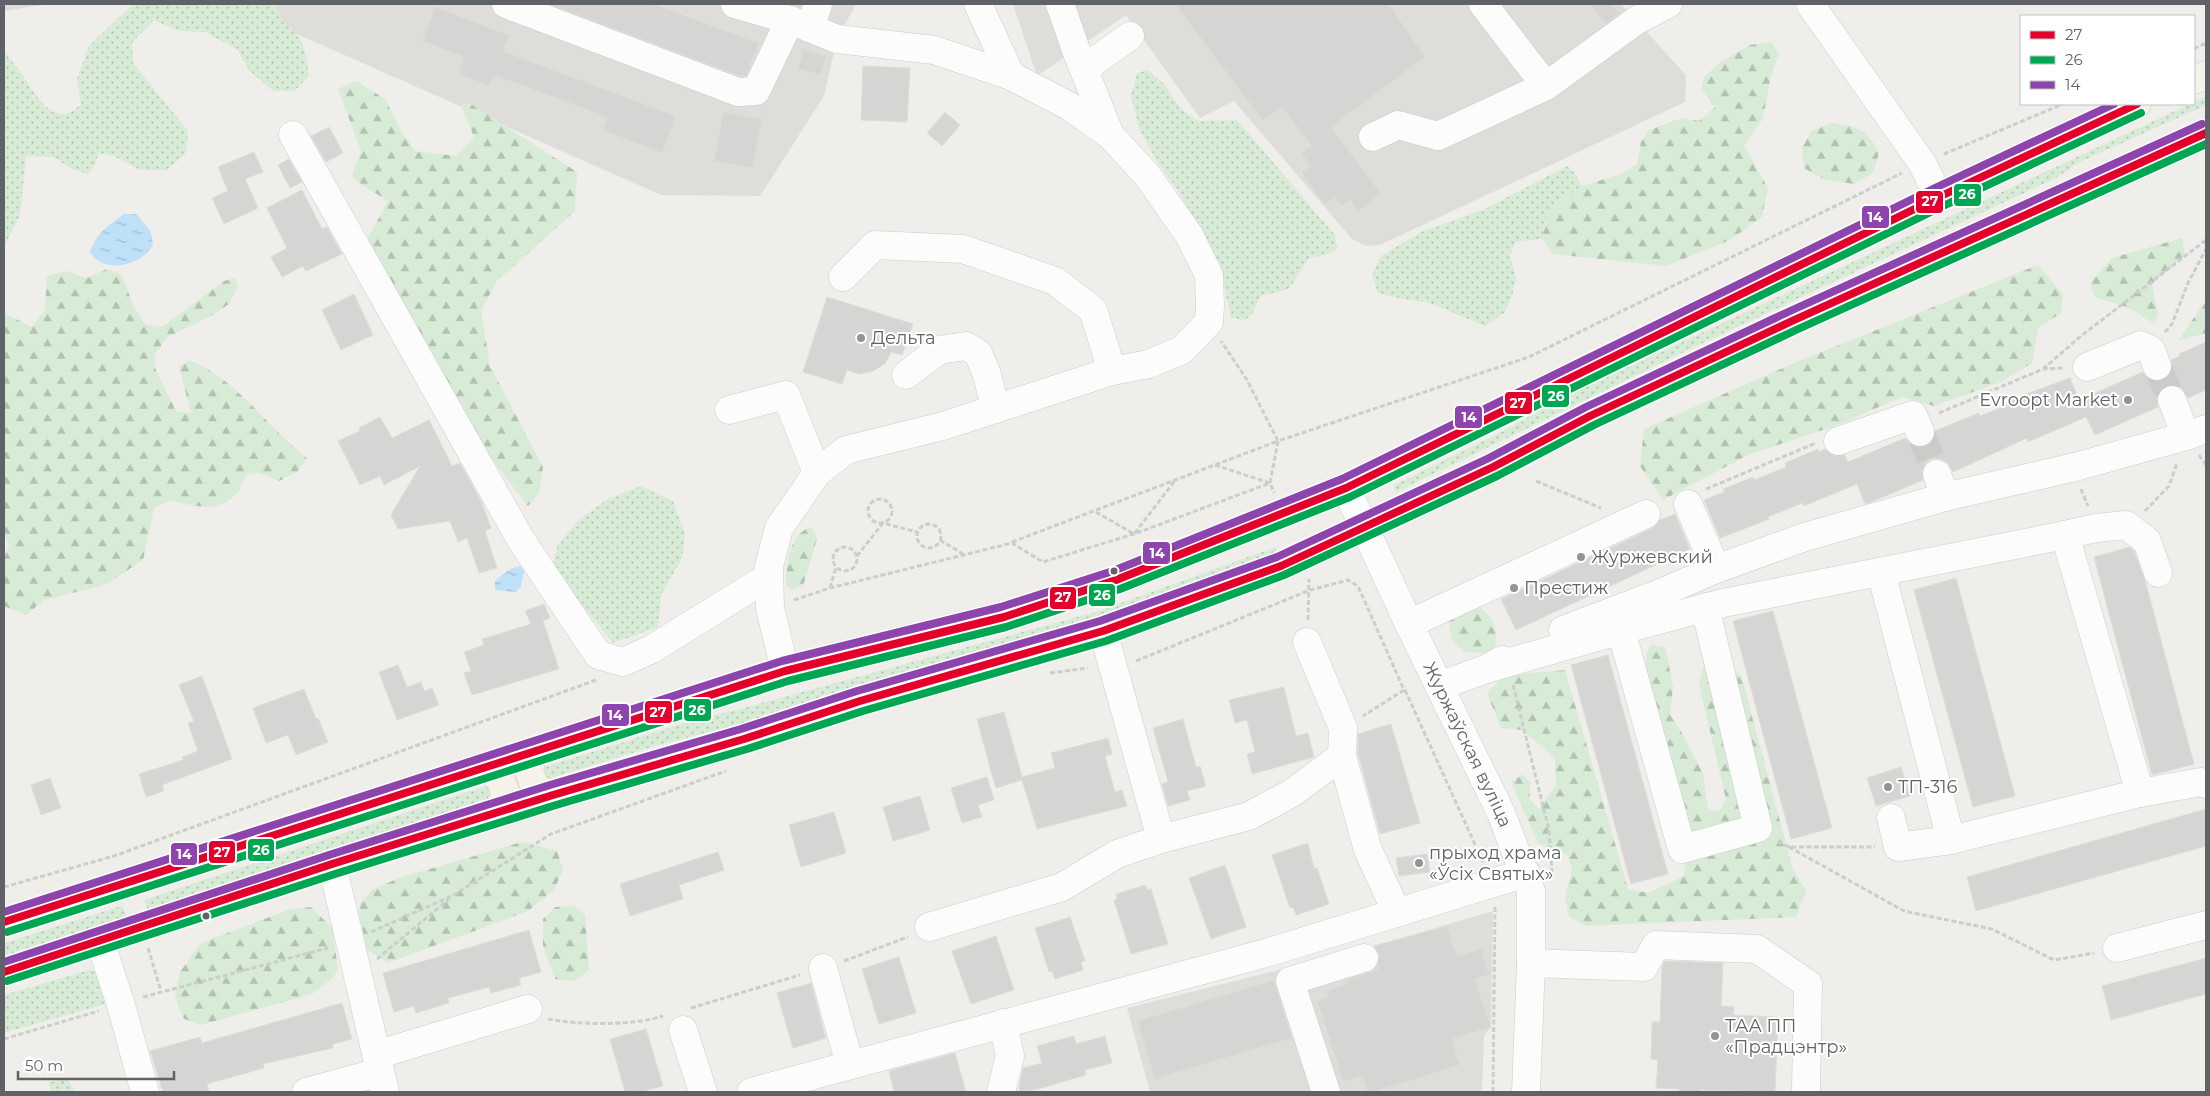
<svg xmlns="http://www.w3.org/2000/svg" width="2210" height="1096" font-family="Montserrat,sans-serif">
<defs>
<pattern id="grass-dots" width="8" height="8" patternUnits="userSpaceOnUse" patternTransform="scale(1.25)"><rect width="8" height="8" fill="#d8ebd6"/><path d="M2 2h.1M6 6h.1" fill="none" stroke="#b2c2b1" stroke-width="1.8" stroke-linecap="round"/></pattern>
<pattern id="forest-firs" width="22" height="20" patternUnits="userSpaceOnUse" patternTransform="scale(1.25)"><rect width="22" height="20" fill="#d8ebd6"/><path d="M5 1l3.5 6h-7zM16 11l3.5 6h-7z" fill="#b2c2b1"/></pattern>
<pattern id="water-ripples" width="26" height="14" patternUnits="userSpaceOnUse" patternTransform="scale(1.25)"><rect width="26" height="14" fill="#bfe0f9"/><path d="M2 4q2-2 4 0t4 0M15 11q2-2 4 0t4 0" fill="none" stroke="#9eb9cd"/></pattern>
</defs>
<rect width="100%" height="100%" fill="#efeeea"/>
<path fill="#dfddda" d="M4,4H49L4,11Z
M229,4H856L837,39L824,96L760,196L661,195Z
M1013,4H1621L1686,75L1685,102L1380,245L1367,246L1353,240L1234,101L1200,118L1126,15L1037,76Z
M1493,911L1491,1027L1484,1036L1482,1092H1150L1127,1008L1371,947Z"/>
<path fill="url(#grass-dots)" d="M133,4H276C281,25 293,26 302,43C307,53 307,65 309,75L295,91H273L249,70L238,50L205,32L179,31L154,20L132,43L133,63L188,131L186,153L167,170H140L114,156L99,153L95,165L88,174L70,168L54,157L26,156L20,215L4,247V52C9,58 14,64 19,70C33,89 53,134 81,104L77,79L89,46Z
M1148,70L1164,84L1182,110L1199,121L1237,120L1335,235L1337,249L1326,255L1309,258L1289,289L1260,296L1252,314L1244,321L1231,317L1224,287L1209,246L1177,189L1156,160L1139,128L1131,96L1137,73Z
M2206,96V105L2080,162L2056,178L1688,350L1396,492L1394,485L1503,431L1571,394L2190,104H2194V102Z
M1567,166L1574,172L1582,186L1550,208L1542,239L1516,242L1510,256L1516,279L1512,296L1505,312L1485,326L1427,302L1406,300L1378,293L1372,275L1381,256L1421,232L1485,209Z
M641,486L673,501L685,534L682,558L661,595L658,627L613,643L552,568L558,544L578,521L606,500Z
M1276,547L1278,554L1099,622L749,722L658,745L545,780L542,768L693,720L740,709L1096,612Z
M485,786L492,787L490,798L148,910L144,900Z
M122,906L127,917L4,956V943Z
M89,970L98,971L112,1002L4,1033V995Z
M67,1079L75,1092H51L49,1082Z"/>
<path fill="url(#forest-firs)" d="M1771,42L1779,53L1771,76L1763,118L1744,146L1768,188L1762,217L1730,240L1666,266L1553,254L1542,239L1550,208L1582,186L1621,174L1637,164L1641,142L1649,130L1682,118L1699,121L1715,107L1701,89L1704,77L1721,62L1750,45Z
M356,81L385,99L403,134L415,151L456,156L474,137L460,103H469L577,172L575,211L497,281L481,310L490,366L543,467L539,493L528,506L454,410L367,240L388,201C375,192 363,188 352,176L361,151L338,89Z
M1832,123C1857,126 1867,129 1879,153L1873,173L1854,184L1825,180L1804,168L1802,148L1811,131Z
M2182,238L2185,255L2152,284L2158,315L2154,324L2130,308L2094,297L2090,283L2112,258Z
M2038,265L2063,294L2061,313L2038,328L2032,363L2001,382L1934,406L1902,397L1837,425L1748,455L1663,500L1640,466L1644,429L1799,361Z
M107,269L121,274L135,309L145,324L162,327L224,281L235,278L238,287L229,304L211,316L168,337L155,353V368L176,411L191,413L179,367L189,360C239,380 266,427 307,458L297,472L279,481L259,473L246,475C243,481 241,489 237,493C220,514 192,506 170,500L154,508L143,560L105,585L44,600L26,615L4,606V558L9,546L4,532V313L32,327L45,310L47,276L66,271L86,278Z
M2206,300V333L2178,341Z
M812,527L817,539L803,586L792,590L786,585C786,566 789,532 812,527Z
M1477,605C1497,620 1498,630 1494,654L1465,652L1452,640L1448,619Z
M1650,645L1665,647L1673,686L1670,715L1682,733L1703,774L1708,810L1719,811L1726,799L1699,684L1705,660L1741,675L1793,870L1806,890L1796,917L1585,926L1569,917L1565,896L1572,870L1568,855L1538,843L1511,782L1523,774L1530,783V799L1539,809L1556,785L1555,758L1522,730L1501,728L1487,693L1505,675L1565,670L1628,889L1648,893L1684,876L1688,834L1647,693L1646,656Z
M522,842L557,851L563,870L554,890L528,911L388,963L367,950L359,913L360,904L372,890L399,878Z
M574,906L585,915L589,970L575,981L555,979L543,946V919L555,907Z
M311,907L332,928L338,969L333,978L312,994L201,1025L184,1019L178,1006L175,993L180,972L201,943L288,910Z"/>
<path fill="url(#water-ripples)" d="M124,214H136L151,232L153,245C151,248 149,252 146,254C131,268 100,271 90,252C97,233 108,225 124,214Z
M520,566L524,571L521,587L515,592L495,590V582C501,574 510,568 520,566Z"/>
<path fill="#d6d5d3" stroke="#deddd9" d="M549,4H653L759,43L746,76H740Z
M1175,4H1389L1425,57L1331,127L1381,194L1358,211L1350,200L1342,206L1335,197L1325,205L1301,172L1310,166L1301,153L1311,146L1282,107L1263,121Z
M1589,4H1611L1620,13L1606,23Z
M435,7L509,35L503,51L676,116L662,153L602,130L607,117L494,75L490,86L458,74L464,57L422,41Z
M803,49L826,56L821,75L798,69Z
M863,66L910,68L907,122L861,120Z
M723,112L762,119L753,168L714,161Z
M945,112L960,125L942,146L927,133Z
M329,127L343,153L326,162L311,136Z
M254,152L263,172L245,179L258,208L224,224L212,198L228,191L218,167Z
M289,159L302,182L290,188L278,165Z
M302,190L322,229L327,227L342,254L306,271L303,266L282,277L271,257L287,248L267,208Z
M354,294L373,335L341,350L322,310Z
M827,297L913,324L902,355L891,352L885,364L873,371L859,374L847,370L842,384L803,372Z
M2206,342V390L2188,398L2181,388L2174,385L2166,386L2160,390L2157,397L2158,407L2095,435L2086,417L2028,442L2027,438L1953,472L1947,462L1939,459H1931L1926,463L1922,471L1923,480L1869,503L1865,504L1857,484L1804,506L1802,503L1768,517L1769,519L1759,523L1720,538L1704,500L1724,492L1723,489L1753,477L1754,480L1786,467L1785,463L1818,449L1819,452L1825,449L1835,456L1845,455L1848,462L1905,438L1911,445L1917,447H1925L1933,441L1935,431L1979,413L1980,416L2012,403L2010,400L2070,378L2079,400L2143,372L2147,378L2154,381H2162L2169,376L2172,369L2171,360L2180,356L2179,354Z
M380,417L392,438L429,420L452,466L460,463L482,503L491,528L485,531L497,568L479,573L467,538L458,542L450,521L398,529L391,515L420,466L384,485L380,476L360,485L338,441L360,431L359,428Z
M1675,514L1690,549L1516,630L1501,599L1653,528L1660,520Z
M2130,547L2134,551L2145,580L2194,764L2152,775L2094,557Z
M1956,578L2015,796L1973,807L1914,590Z
M544,604L550,618L543,621L559,669L472,695L464,673L471,671L464,652L484,645L482,639L531,624L525,611Z
M1773,611L1832,828L1791,839L1733,621Z
M1608,655L1668,874L1631,884L1571,665Z
M398,665L407,687L421,682L424,691L432,688L439,705L397,720L379,672Z
M202,676L232,759L162,785L164,791L146,797L139,774L183,760L182,757L198,751L188,723L194,721L179,685Z
M1284,687L1296,736L1308,733L1314,757L1252,774L1247,754L1255,752L1247,720L1235,723L1229,700Z
M304,689L316,719L318,718L328,742L296,755L288,735L266,743L253,708Z
M1004,712L1022,777L1055,768L1051,753L1108,738L1112,754L1105,756L1115,792L1122,790L1127,806L1037,829L1022,780L996,788L989,764L977,719Z
M1183,719L1196,767L1200,766L1206,786L1187,791L1190,800L1168,806L1162,784L1168,782L1153,728Z
M1391,724L1420,823L1380,834L1358,754V734Z
M1901,767L1910,796L1876,806L1867,778Z
M987,777L994,800L978,805L982,817L962,823L951,788Z
M50,778L61,808L41,815L31,785Z
M920,796L930,830L893,841L883,807Z
M2206,809V846L1976,911L1967,877Z
M834,812L846,853L801,867L789,825Z
M1308,843L1314,869L1317,868L1329,904L1296,915L1293,907L1290,908L1272,855Z
M718,852L724,870L679,885L683,899L630,916L620,884Z
M1427,854L1430,872L1399,876L1396,858Z
M1225,865L1246,927L1211,939L1189,878Z
M1145,885L1147,890L1151,889L1168,944L1131,954L1114,900L1117,899L1116,894Z
M1070,917L1085,961L1081,962L1083,970L1055,979L1052,971L1049,972L1035,928Z
M1447,926L1457,956L1481,948L1490,974L1475,979L1491,1027L1452,1039L1460,1065L1373,1092H1367L1362,1076L1343,1082L1317,1001L1328,997L1326,991L1347,984L1346,980L1377,970L1379,954L1374,946Z
M529,930L541,972L519,978L521,985L491,993L489,987L448,998L449,1003L416,1013L414,1006L394,1012L383,973Z
M996,936L1014,990L971,1004L952,951Z
M899,957L916,1013L879,1024L862,969Z
M2206,958V994L2111,1020L2102,986Z
M1665,961L1723,963L1721,1006L1734,1007L1733,1015L1778,1017L1775,1092L1700,1090V1092H1679V1089L1656,1088L1658,1060L1651,1059L1652,1022H1660L1662,967Z
M1274,980L1292,1038L1155,1079L1137,1021Z
M811,983L826,1038L793,1048L777,993Z
M342,1003L352,1039L333,1044V1048L263,1064L264,1068L207,1084L209,1092H163L150,1051L200,1037L202,1043Z
M646,1029L663,1086L640,1092H625L610,1039Z
M1074,1036L1076,1044L1105,1036L1112,1063L1085,1070L1086,1075L1038,1089L1020,1092L1019,1086L1023,1068L1042,1063L1037,1046Z
M955,1053L966,1092H894L889,1071Z"/>
<g fill="none" stroke-linecap="round" stroke-linejoin="round">
<path stroke="#cbcbca" stroke-width="28" stroke-dasharray="28 14" stroke-linecap="butt" d="M2157,366L2172,400
M1920,432L1937,474"/>
<defs>
<g id="minor">
<path d="M506,4L738,92L756,91L790,20"/>
<path d="M735,4L790,20L837,39L934,50L1011,76L1069,106L1110,135L1147,175L1189,235L1209,275L1210,306L1209,322L1182,350L1149,364L1112,371L943,426L846,450L817,473L779,528L769,566L770,608L785,671"/>
<path d="M978,4L1011,76"/>
<path d="M1060,4L1076,50L1110,135"/>
<path d="M1483,4L1546,86"/>
<path d="M1810,4L1922,163L1939,197"/>
<path d="M810,28L818,4"/>
<path d="M1084,69L1130,36"/>
<path d="M293,135L521,540L598,655L623,662L652,649L768,577"/>
<path d="M1373,137L1398,125L1438,136L1546,86L1637,20L1668,4"/>
<path d="M843,277L875,245L963,249L1055,281L1093,310L1112,371"/>
<path d="M2087,367L2141,345L2151,350L2157,366"/>
<path d="M906,375L939,350L966,346L978,353L986,372L996,409"/>
<path d="M2172,400L2186,436"/>
<path d="M729,410L786,395L817,473"/>
<path d="M1838,441L1913,415L1920,432"/>
<path d="M1937,474L1945,497"/>
<path id="s1" d="M1346,488L1409,624L1501,813L1531,891V963L1526,1092"/>
<path d="M1688,504L1716,569"/>
<path d="M2065,535L2096,528L2126,525L2147,541L2158,573"/>
<path d="M1881,572L1951,840L2140,793L2201,782L2206,784"/>
<path d="M1409,624L1646,514"/>
<path d="M1563,630L1663,592L1716,569L1805,537L1945,497L2075,467L2186,436L2206,429"/>
<path d="M1621,630L1682,849L1758,828L1705,607"/>
<path d="M1103,631L1161,839"/>
<path d="M1307,642L1343,728L1342,756L1368,850L1397,913"/>
<path d="M1486,669L1621,630L1723,603L2065,535L2140,793"/>
<path d="M1439,686L1486,669L1502,660"/>
<path d="M1891,818L1898,847L1951,840"/>
<path d="M332,864L385,1092"/>
<path d="M929,927L1062,887L1117,854L1161,839L1249,816L1292,793L1342,756"/>
<path d="M100,941L121,1005L145,1092"/>
<path d="M2117,948L2206,925"/>
<path d="M1531,963L1644,967L1656,945L1757,949L1808,984L1806,1089"/>
<path d="M823,968L850,1065"/>
<path d="M683,1030L703,1092"/>
<path d="M376,1055L528,1009"/>
<path d="M306,1092L380,1072"/>
<path d="M751,1092L1266,953L1526,873"/>
<path d="M1001,1092L1010,1056L1003,1023"/>
<path d="M1326,1092L1290,981L1364,958"/>
</g>
<path id="major" d="M2194,80L2206,75
M539,749C522,766 529,790 553,795
M476,769C504,770 515,797 492,814
M4,922L785,671L1004,617L1116,580L1346,488L1939,197L2137,104
M4,972L332,864L553,795L744,739L860,701L1103,631L1281,566L1493,467L1590,416L1792,321L2206,133"/>
</defs>
<use href="#minor" stroke="#cbcccc" stroke-width="29"/>
<use href="#major" stroke="#d7ceb8" stroke-width="29"/>
<path stroke="#cacfcc" stroke-width="3" stroke-dasharray="5 2.5" stroke-linecap="butt" d="M2194,49L2206,43
M1944,154L2063,104
M2165,332L2172,324L2188,283L2206,249
M2043,369L2081,336L2206,240
M1939,413L2043,369L2064,368
M2199,455L2206,465
M1215,465L1270,483L1274,493
M1536,481L1601,508
M1706,489L1816,443
M2081,489L2088,506
M868 511a12 12 0 1 1 24 0a12 12 0 1 1-24 0Z
M2145,511L2169,486L2177,463
M1096,512L1134,534L1174,482
M917 536a12 12 0 1 1 24 0a12 12 0 1 1-24 0Z
M940,540L963,554
M1012,542L1278,441L1247,380L1221,341
M833 559a12 12 0 1 1 24 0a12 12 0 1 1-24 0Z
M857,556L883,523L917,532
M830,588L836,567
M794,600L830,588L1012,543L1043,562L1134,534L1270,483L1278,441L1529,357L1902,173
M1308,620L1309,579
M1136,661L1310,590L1348,580L1358,586L1404,690L1363,716
M1050,673L1088,668
M1513,685L1549,830L1552,872
M1405,690L1483,862
M1778,841L1789,847H1875
M1789,847L1904,911L1992,929L2054,960L2094,953
M4,887L114,856L596,680
M371,932L454,895L551,834L726,771
M148,948L161,991
M377,959L449,899
M844,961L908,937
M143,997L328,948
M691,1008L800,975
M548,1019C581,1025 632,1026 663,1016
M4,1039L99,1011
M1493,1092L1495,905"/>
<use href="#minor" stroke="#fdfcfc" stroke-width="28"/>
<use href="#major" stroke="#f4f2e9" stroke-width="28"/>
<defs>
<path id="bus-1" d="M4,922L785,671L1004,617L1116,580L1346,488L1939,197L2137,104
M4,972L332,864L553,795L744,739L860,701L1103,631L1281,566L1493,467L1590,416L1792,321L2206,133"/>
<path id="bus-2" d="M7,932L788,681L1006,627L1120,589L1350,497L1943,206L2141,113
M7,981L335,874L556,805L747,749L863,711L1106,641L1284,575L1497,476L1594,425L1796,330L2206,144"/>
<path id="bus-3" d="M4,912L782,661L1001,607L1113,571L1342,479L1935,188L2114,104
M4,962L329,855L550,785L741,729L857,691L1100,621L1277,557L1489,458L1586,407L1788,312L2202,124"/>
</defs>
<use href="#bus-1" stroke="#fff" stroke-width="11"/>
<use href="#bus-2" stroke="#fff" stroke-width="11"/>
<use href="#bus-3" stroke="#fff" stroke-width="11"/>
<use href="#bus-1" stroke="#e4002b" stroke-width="8"/>
<use href="#bus-2" stroke="#00a651" stroke-width="8"/>
<use href="#bus-3" stroke="#8e44ad" stroke-width="8"/>
</g>
<g fill="#919496" stroke="#fff" stroke-width="2">
<circle cx="861" cy="338" r="5"/>
<circle cx="2128" cy="400" r="5"/>
<circle cx="1581" cy="557" r="5"/>
<circle cx="1514" cy="588" r="5"/>
<circle cx="1888" cy="787" r="5"/>
<circle cx="1419" cy="863" r="5"/>
<circle cx="1715" cy="1036" r="5"/>
</g>
<g fill="#5f6368" stroke="#fff" stroke-width="2">
<circle cx="1114" cy="571" r="4.5"/>
<circle cx="206" cy="916" r="4.5"/>
</g>
<g text-anchor="middle" dominant-baseline="central" stroke-width="4" stroke-linejoin="round" paint-order="stroke">
<g font-size="18" fill="#5f6368" stroke="#fff" text-anchor="start">
<text x="871" y="338">Дельта</text>
<text x="2118" y="400" text-anchor="end">Evroopt Market</text>
<text x="1591" y="557">Журжевский</text>
<text x="1524" y="588">Престиж</text>
<text x="1898" y="787">ТП-316</text>
<text x="1429" y="853">прыход храма<tspan x="1429" dy="21">«Ўсіх Святых»</tspan></text>
<text x="1725" y="1026">ТАА ПП<tspan x="1725" dy="21">«Прадцэнтр»</tspan></text>
</g>
<g font-size="18" fill="#5f6368" stroke="#fff">
<text stroke="none"><textPath href="#s1" startOffset="284">Журжаўская вуліца</textPath></text>
</g>
</g>
<g stroke="#fff" stroke-width="2">
<rect x="1953" y="183" width="29" height="24" rx="5" fill="#00a651"/>
<rect x="1915" y="190" width="29" height="24" rx="5" fill="#e4002b"/>
<rect x="1861" y="205" width="29" height="24" rx="5" fill="#8e44ad"/>
<rect x="1541" y="384" width="29" height="24" rx="5" fill="#00a651"/>
<rect x="1504" y="391" width="29" height="24" rx="5" fill="#e4002b"/>
<rect x="1454" y="405" width="29" height="24" rx="5" fill="#8e44ad"/>
<rect x="1142" y="541" width="29" height="24" rx="5" fill="#8e44ad"/>
<rect x="1088" y="583" width="28" height="24" rx="5" fill="#00a651"/>
<rect x="1049" y="586" width="28" height="24" rx="5" fill="#e4002b"/>
<rect x="683" y="698" width="29" height="24" rx="5" fill="#00a651"/>
<rect x="644" y="700" width="29" height="24" rx="5" fill="#e4002b"/>
<rect x="601" y="703" width="29" height="24" rx="5" fill="#8e44ad"/>
<rect x="247" y="838" width="28" height="24" rx="5" fill="#00a651"/>
<rect x="208" y="840" width="28" height="24" rx="5" fill="#e4002b"/>
<rect x="170" y="842" width="28" height="24" rx="5" fill="#8e44ad"/>
</g>
<g font-size="14" text-anchor="middle" font-weight="bold" fill="#fff">
<text x="1967" y="199">26</text>
<text x="1930" y="206">27</text>
<text x="1875" y="222">14</text>
<text x="1556" y="401">26</text>
<text x="1518" y="408">27</text>
<text x="1469" y="422">14</text>
<text x="1157" y="558">14</text>
<text x="1102" y="600">26</text>
<text x="1063" y="602">27</text>
<text x="697" y="715">26</text>
<text x="658" y="717">27</text>
<text x="615" y="720">14</text>
<text x="261" y="855">26</text>
<text x="222" y="857">27</text>
<text x="184" y="859">14</text>
</g>
<rect width="2210" height="1096" fill="none" stroke="#5f6368" stroke-width="10"/>
<rect x="2020" y="15" width="175" height="90" fill="#ffffff" stroke="#bfc1c3"/>
<rect x="2030" y="31" width="25" height="8" fill="#e4002b" stroke="#bfc1c3"/>
<text x="2065" y="40" font-size="15" fill="#5f6368">27</text>
<rect x="2030" y="56" width="25" height="8" fill="#00a651" stroke="#bfc1c3"/>
<text x="2065" y="65" font-size="15" fill="#5f6368">26</text>
<rect x="2030" y="81" width="25" height="8" fill="#8e44ad" stroke="#bfc1c3"/>
<text x="2065" y="90" font-size="15" fill="#5f6368">14</text>
<path d="M18 1071v8h156v-8" fill="none" stroke="#5f6368" stroke-width="2.5"/>
<text x="25" y="1071" font-size="15" fill="#5f6368" stroke="#ffffff" stroke-width="4" paint-order="stroke">50 m</text>
</svg>
